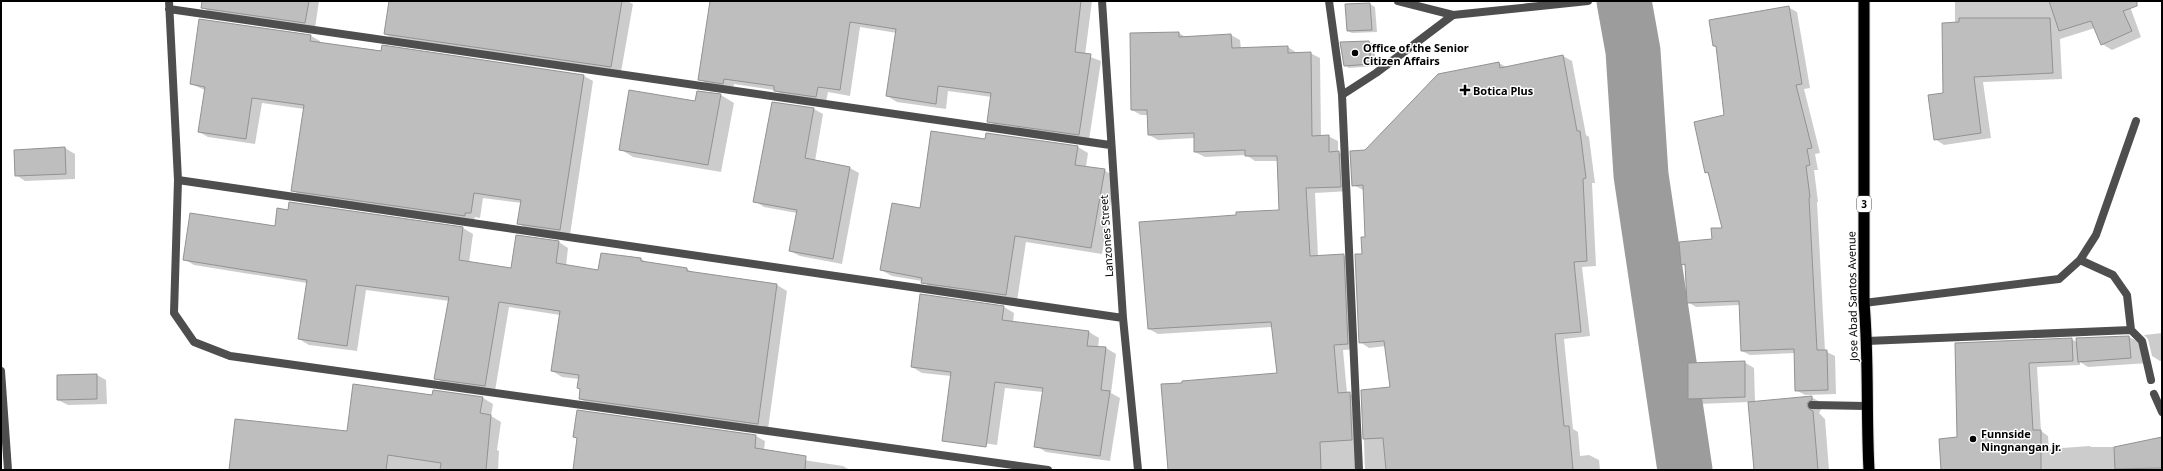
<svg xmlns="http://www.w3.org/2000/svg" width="2163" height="471" font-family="'Noto Sans',sans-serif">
<rect width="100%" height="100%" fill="#fff"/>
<path fill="#0003" d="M203,1H319L315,28L211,13L202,7Z
M390,1H627L633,4L621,72L395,40L385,34Z
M711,1H1092L1085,55L1101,61L1089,140L998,127L988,121L992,97L948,91L946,109L897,102L887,96L897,33L860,27L850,96L828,92L826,102L785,96L774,90L734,84L733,89L709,85L699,79Z
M1955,1H2128L2141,37L2112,50L2102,44L2095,28L2060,39L2062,79L1983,82L1991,138L1944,145L1935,139L1944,94L1955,23Z
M1370,4L1375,7L1377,32L1352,33L1348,31Z
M1788,7L1797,12L1810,88L1804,89L1820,153L1815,154L1818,170H1814L1818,202H1817L1825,351L1835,356L1836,394L1805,395L1796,390L1795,353L1750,355L1742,351L1740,305L1696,307L1688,302L1687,267L1682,264L1713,240L1723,229L1709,175L1706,172L1725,116L1717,48L1714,46Z
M1179,33L1187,38L1231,35L1240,40L1241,49L1288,47L1297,53H1310L1320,58L1321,136H1328L1338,141V152L1348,157L1350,191L1315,193L1318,256L1343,255L1353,261L1357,349L1343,350L1347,393L1359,398L1362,470H1169L1278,373L1273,327L1158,334L1149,329L1237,216L1280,211L1278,161H1255L1246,155L1205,157L1195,152V138L1158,140L1149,135L1148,115H1141L1132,110Z
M311,36L320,41V43L584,76L593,81L570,235L528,229L519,224L522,203L483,198L480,218L475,217L474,221L301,196L292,190L304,109L262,103L255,144L208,137L199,132L205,90L191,84Z
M1369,42L1374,44L1376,66L1349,68L1344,65L1341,43Z
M1563,56L1572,61L1586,135L1589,137L1595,183H1592L1596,266L1582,267L1590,336L1564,339L1573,429L1578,432L1580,456L1589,455L1599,460L1600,470H1365L1362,391L1391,388L1386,346L1369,348L1360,342L1363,254L1366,238L1365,191L1353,185L1366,151L1499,63L1506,67Z
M721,95L734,103L721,172L633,157L620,149L696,102Z
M814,109L823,114L815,161L850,168L859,173L842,264L800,256L790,251L797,213L764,207L755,201Z
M985,140L1078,147L1088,153L1086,167L1104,170L1115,177L1102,254L1026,242L1017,301L933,289L922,281L892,276L881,270L921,209Z
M65,148L75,154V179L25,181L16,175Z
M290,203L463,228L473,234L469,263L512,269L559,242L568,248L566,266L599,271L641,259L648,263L687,269L693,273L777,285L787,291L768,429L590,404L580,399L581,390L579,379L562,377L552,371L560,315L509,307L495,391L445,384L436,378L449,301L366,290L357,351L309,345L299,339L307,283L194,265L184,259L276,227L289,211Z
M921,295L1004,307L1014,313L1013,322L1089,332L1099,338L1098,348H1106L1116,354L1111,393L1120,398L1110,461L1046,452L1036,446L1043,392L1005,388L997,445L954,439L951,376L922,373L912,367Z
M2162,333V361H2160L2152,356L2148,339L2144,335Z
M2129,337L2139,342L2149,363L2088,367L2080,362V365L2037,367L2041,431L2048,436L2049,449L2089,446L2092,447H2118L2162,438V470H1942L1958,438L1956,344L2071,339L2077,342Z
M1744,362L1754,368L1755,402L1811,397L1824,404L1819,413L1825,419L1829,470H1755L1749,402L1699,404L1689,398Z
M97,375L106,380L107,404L68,405L58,400Z
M432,397L483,398L493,404L491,416L501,422L497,450L499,451L498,470H230L347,432Z
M578,411L756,436L765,441L764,450L777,456L843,466L850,470H574L578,439L574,437Z"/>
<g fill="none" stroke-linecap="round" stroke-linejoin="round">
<path stroke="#9c9c9c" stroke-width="55" d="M1624,1L1633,51L1641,175L1685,470"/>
</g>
<path fill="#bebebe" stroke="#929292" d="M202,1H309L305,23L201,8Z
M389,1H622L611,67L384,34Z
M710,1H1081L1075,52L1091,54L1079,135L987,122L991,93L938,86L936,104L886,96L896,29L850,22L840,90L818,87L816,97L774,91V86L724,79L723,84L698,80Z
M2049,1H2137V6L2123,11L2132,31L2101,45L2091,21L2059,31Z
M1370,3L1372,30L1347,31L1345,4Z
M1789,6L1802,84L1796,85L1812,148L1807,149L1810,165L1806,166L1810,197L1809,198L1817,350H1827L1828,390L1795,391L1794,349L1741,351L1739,301L1687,303L1685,264L1681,265L1679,242L1712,239L1711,228H1722L1708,172L1705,173L1694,122L1724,115L1716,46H1713L1709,20Z
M1959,18H2050L2053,73L1974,77L1981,133L1934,140L1928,95L1943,93L1942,23L1959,22Z
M199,19L311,35L310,41L381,51L382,45L584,75L560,230L517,224L521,200L474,193L471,213H465V216L291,191L304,105L252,98L246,139L198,132L205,87L190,84Z
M1179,32V37L1231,34L1232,48L1288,46V53L1311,52L1312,136L1329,135V152L1339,151L1341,187L1306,188L1310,256L1344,254L1348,344L1334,345L1338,393L1350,392L1352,440L1320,442L1321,470H1168L1161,384L1182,383V381L1277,373L1271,322L1148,329L1139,222L1236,215V212L1279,210L1277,156H1245V150L1194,152V133L1148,135L1147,110H1131L1130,33Z
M1369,41L1371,64L1344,66L1340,42Z
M1563,55L1577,131H1580L1586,178L1583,179L1587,261L1574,262L1581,332L1555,334L1564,426H1569L1573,470H1386L1383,438L1363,439L1361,390L1390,387L1384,341L1359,343L1355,254H1362L1361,237H1365L1363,185L1352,186L1350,151L1365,150L1438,74L1499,62L1500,68Z
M629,90L695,101L697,91L721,94L708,165L619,150Z
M772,102L814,108L805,158L850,167L833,259L789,251L797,210L753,202Z
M931,131L985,139L986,133L1078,146L1075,165L1105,169L1091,248L1015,236L1006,295L921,283L922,278L880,270L892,203L920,208Z
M65,147L66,174L15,176L14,150Z
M289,202L463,227L459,260L511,268L516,235L559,241L556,263L598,270L601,253L641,258V261L687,268V271L777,284L758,424L579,399L580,389L577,388L579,375L551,371L560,311L499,302L485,386L434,379L449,297L356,285L347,346L298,339L307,280L183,260L190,213L275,226L277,208L288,210Z
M920,294L1004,306L1002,320L1089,331L1087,346L1106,347L1101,390L1110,391L1100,456L1034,447L1043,388L995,382L986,447L942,441L951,372L911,367Z
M2129,336L2131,358L2078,362L2076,338Z
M2072,338L2073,361L2029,363L2033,430H2041V470H1941L1939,439L1957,437L1955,343Z
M1745,361V397L1688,399V363Z
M97,374V399L57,400V375Z
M353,384L432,395L433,390L483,397L480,413L491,415L486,470H440L441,463L388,455L386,470H229L235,419L347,431Z
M1812,396V400L1808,402L1807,405L1809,409L1813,411L1818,470H1754L1748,402Z
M577,410L756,435L755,448L806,456L805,470H573L577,438L573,437Z
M2162,437V468L2115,469L2114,447Z"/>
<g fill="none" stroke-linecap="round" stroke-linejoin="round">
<defs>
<path id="trunk" d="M1864,1V303C1869,359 1866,414 1869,470"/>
</defs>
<use href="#trunk" stroke="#dbdbdb" stroke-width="13"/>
<path stroke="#4e4e4e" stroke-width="8" d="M2080,260L2113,275L2127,295L2131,330
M1864,303L2059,279L2080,260L2096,235L2136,121
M1867,341L2131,330L2142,341L2151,380
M1812,405L1866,406"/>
<path stroke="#4e4e4e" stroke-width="8" d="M169,1L178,180L174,313L194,342L230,356L1048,470
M1102,1L1123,318L1138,470
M1329,1L1342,95
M1398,1L1453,15
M169,9L1110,145
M178,180L1123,318
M1,371L8,470
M2154,394L2162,412"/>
<path stroke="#4e4e4e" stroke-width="8" d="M1359,470L1342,95L1376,73L1453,15L1588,1"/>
<use href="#trunk" stroke="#000" stroke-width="11"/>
</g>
<g fill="#000" stroke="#fff" stroke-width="1.5">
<circle cx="1355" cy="53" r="4"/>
<path d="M1463 84h4v4h4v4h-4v4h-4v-4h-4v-4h4z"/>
<circle cx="1973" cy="439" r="4"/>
</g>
<g text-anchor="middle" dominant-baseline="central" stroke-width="3" stroke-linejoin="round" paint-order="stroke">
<rect fill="#fff" stroke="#4c4c4c" stroke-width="1" x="1857" y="196" width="14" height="16" rx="3"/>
<g font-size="10" font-weight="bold" fill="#000">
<text x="1864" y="204">3</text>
</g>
<g font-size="11" font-weight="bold" fill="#000" stroke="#fff" text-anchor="start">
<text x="1363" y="47">Office of the Senior<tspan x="1363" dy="13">Citizen Affairs</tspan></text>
<text x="1473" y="90">Botica Plus</text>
<text x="1981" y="433">Funnside<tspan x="1981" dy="13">Ningnangan jr.</tspan></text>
</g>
<g font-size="11" fill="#000" stroke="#fff">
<text transform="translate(1106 236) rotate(-94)">Lanzones Street</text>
<text transform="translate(1852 296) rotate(-91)">Jose Abad Santos Avenue</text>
</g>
</g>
<rect width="2163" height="471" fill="none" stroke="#000000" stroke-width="4"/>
</svg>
